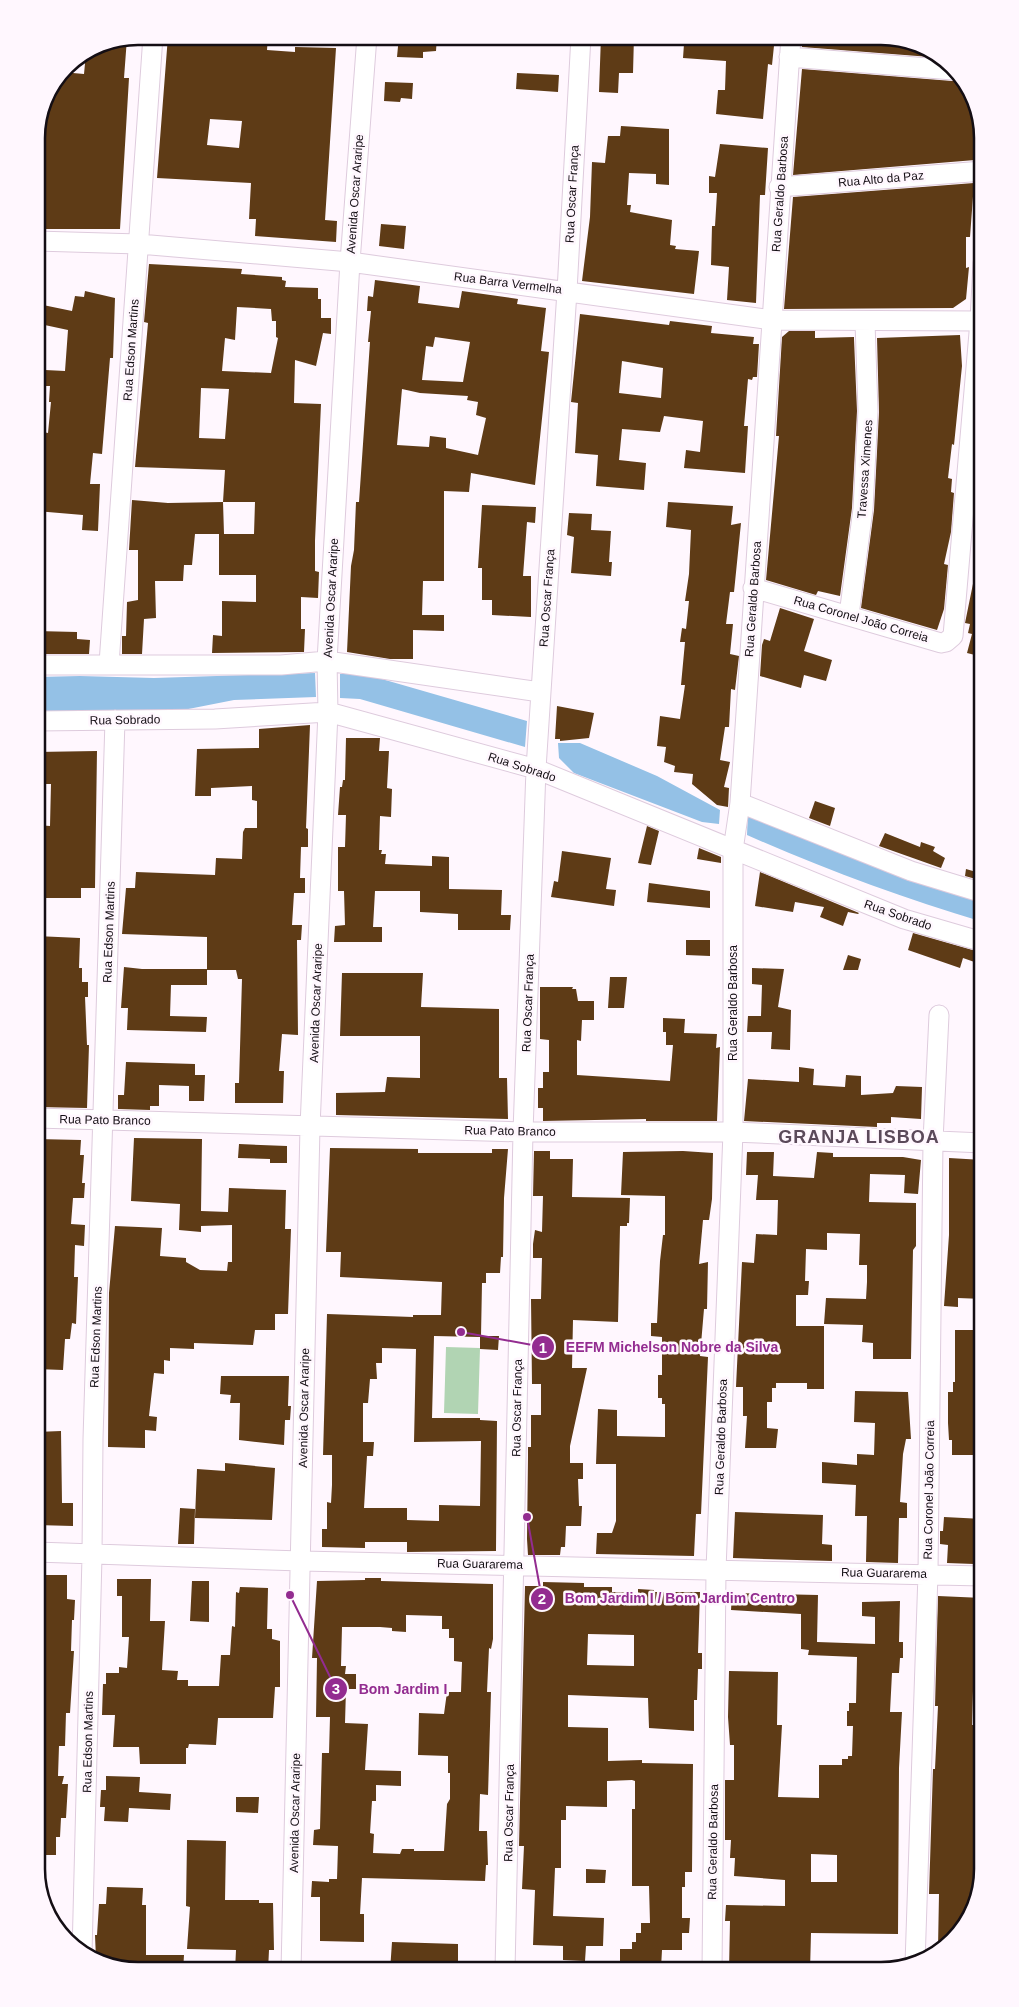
<svg xmlns="http://www.w3.org/2000/svg" width="1019" height="2007" font-family="Arial,sans-serif">
<rect width="100%" height="100%" fill="#fff7fe"/>
<path fill="#b1d4b3" d="M446,1347L480,1348L478,1414L444,1413Z"/>
<path fill="#94c1e6" d="M315,673L316,697L234,700L163,714L36,712V677L80,676L154,678Z
M361,673L527,721L525,747L360,699L340,698V674Z
M558,743H580L657,776L720,810L719,824L702,822L574,773L559,758Z
M748,811L983,900V922C902,898 824,869 747,835Z"/>
<path fill="#5e3b16" fill-rule="evenodd" d="M168,36H268L267,50L295,52V47L336,48L325,220L337,221L336,242L255,236L256,219H249L251,183L157,178ZM210,119L242,121L239,148L207,145Z
M399,36H437L436,51L423,52V58L397,57Z
M601,36H634L633,73H619L618,93L599,92Z
M726,36H775L772,65L768,64L763,119L716,114L718,90H725L726,61L683,58L684,44L725,46Z
M802,36H888L943,58L802,47Z
M127,38L124,78H129L120,229H36V132L47,93L62,72L84,74L86,53L99,44Z
M802,69L952,81L959,79L975,99L977,110L975,160L793,175Z
M517,73L559,75L558,92L516,89Z
M385,82L413,83L412,99L401,98L400,102L384,101Z
M621,126L669,129V185L656,184V174L629,173L627,205H631L630,212L672,220L670,245L676,246L675,249L699,251L694,294L582,281L590,217L592,162L605,163L608,136H620Z
M720,144L768,148L765,195H760L756,303L727,300L729,267L711,265L712,226H715L717,193H709V176L715,177Z
M974,183L970,237H966V268L969,267L966,299L953,308L784,309L793,197Z
M381,224L406,226L404,249L379,246Z
M149,264L242,269L241,274L282,277V280L286,281L285,287L318,288V299H321V318H331V334L323,333L316,366L295,360L294,403L321,404L315,541V571L319,572L318,598L301,597V629H305L304,652L212,653L213,635L222,636V601L256,602V575H219V534H195L192,565H184L183,581H155L156,618L144,619L142,654H122V636H126L127,602L138,600V550H129L132,500L168,503L223,502L224,534H254L255,502H223L225,470L135,467L148,323L144,322ZM237,307L271,309L272,321H276V337L278,338L271,373L222,371L225,338L235,340ZM201,388L229,389L225,439L199,438Z
M375,280L420,286L418,303L459,308L462,291L518,299L517,304L546,308L541,351L549,352L535,485L471,473L469,492L444,491V581H423L422,615H444V631L413,630V659H390L347,652L351,566L354,550L356,502H359L370,342H368L371,311H367L368,296L373,297ZM435,337L470,342L463,382L422,380L426,346L433,347ZM402,389L420,393L468,396L467,400L478,402L476,415L486,418L478,455L446,448V438L430,436L429,447L397,445Z
M85,291L115,298L113,358H110L102,454L93,453L90,484H100L98,531L82,530L83,515L36,511V494L42,495L45,464H42L41,458L43,432L48,433L51,402H49L50,386H44L45,370L65,371L68,330L40,324L43,305L72,311L75,296L84,297Z
M580,314L669,325L670,321L712,326L711,333L754,337L753,344H759L757,377H753L752,380L748,379L744,426H748L745,473L684,468L686,450L700,452L703,421L664,416L660,432L622,429L619,460L646,463L644,490L596,486L598,455L575,453L578,403L571,402ZM622,361L663,368L661,398L619,393Z
M789,331H815V338L854,337V339L857,411L852,508L840,596L818,591L816,595L766,580L779,436H776L782,337Z
M960,335L962,366L954,445L952,444L948,478L952,479L951,492L954,493L951,532L944,564L948,565L944,609L937,630L861,608L874,510L879,412L877,338Z
M976,498L983,500V534L973,533Z
M668,502L733,506L731,525L741,523L734,592H730L726,624H733L730,654L739,656L735,690L731,689L729,727H725L720,760L730,762L724,787L729,788L728,807L717,805L692,784L693,774L674,772L675,766L664,762L666,747L657,746L660,716L680,719L685,685H681L685,642H680L682,628L686,629L689,601H685L689,574L691,530L666,527Z
M482,505L536,507L535,523L527,522L523,576H531V617L492,615V600H482V568H478Z
M569,513L592,514L591,530L611,531L609,562H612L611,576L571,573L574,537L567,535Z
M976,569H983V657L967,653L972,634L968,633L970,624L965,623Z
M780,608L814,619L804,651L832,660L826,681L804,675L801,688L760,676L762,645L764,639L770,641Z
M36,631L77,632V639L90,640L89,654H36Z
M557,706L594,713L589,738L560,741V739H555Z
M310,725L306,828L308,829V847H301L300,878H305V893H294L292,925H302L301,940H297L298,1035L282,1034L279,1071H284L283,1103H235V1083H239L242,979H238L236,970H207V985H171L170,1016L207,1017L206,1032L127,1030L128,1008H121L124,967L142,969H207V937L122,934L126,888H135L136,872L215,875L216,858L242,859L243,832L245,828H257V801L252,800V786L211,788V796H195L197,749L259,748V729Z
M346,738H380L379,751H389L387,788L392,789L391,817L380,816L379,850H382L381,854H386L385,864L432,866V856L449,857V889L502,890L501,915H511L510,930H458V914L420,912V891H375L373,927H382V942H334L335,926L345,925L344,891H338V847H345L346,815H338L340,787H342L343,780H345Z
M97,751L95,888H81V898H42V887H36V825L50,826L51,784H36V752Z
M815,801L835,808L830,826L809,818Z
M647,826L659,831L651,865L638,863Z
M885,833L920,847L921,842L935,847L933,851L945,858L941,868L879,846Z
M699,848L721,857V863L697,859Z
M562,851L611,858L606,889L616,890L614,906L551,897L554,881L558,882Z
M966,869L983,874V881L965,876Z
M760,872L859,913L858,914L848,912L843,926L820,917L824,907L795,902L793,912L755,906Z
M649,883L710,891V908L647,902Z
M913,933L983,953V965L963,958L960,968L908,950Z
M36,936L80,938L79,968H82V982H88V997H85L87,1045H89L87,1108L36,1107Z
M686,940H710V956L686,955Z
M848,955L861,959L858,970H843Z
M752,968L784,969L778,1007L791,1010L790,1050L771,1049L772,1032H747L748,1016H761L762,985L752,984Z
M342,973H423L421,1007L499,1009V1078H507L508,1119L336,1115V1093L385,1092L387,1077L420,1078V1036H340Z
M610,977H627L624,1008H608Z
M540,987H573L572,989H576L578,1001H594V1020H582L581,1041L577,1040V1075L670,1081L673,1045H666V1032H663V1018L685,1019L684,1033L717,1034L716,1048L720,1047L717,1121H646V1119L543,1121V1108H538V1088H543V1072H549V1040L540,1039Z
M126,1062L195,1064V1075H205L204,1101H189V1086L159,1085V1106H150V1110L118,1109V1095H124Z
M799,1067L814,1069L813,1085L845,1087L846,1075L861,1076V1095L893,1093L896,1086L922,1087L921,1119L891,1117V1123H877V1127L744,1121L748,1079L799,1082Z
M134,1138L202,1139L201,1211L228,1212L229,1188L286,1190L285,1229H291L288,1314H275V1330H255L253,1345L194,1343V1349L170,1348V1361L164,1360V1374L154,1373L149,1416L157,1417L156,1431L145,1430V1448L108,1447L109,1293L115,1226L162,1228L160,1256L186,1258V1262L200,1270L227,1271L228,1262H232V1225L201,1226V1232L179,1230L180,1204L131,1201Z
M36,1139L81,1140L80,1155H84L82,1183H85L84,1198H73L71,1224L85,1225L84,1246L75,1245L74,1277H78L76,1324L72,1323L70,1339H65L63,1370L36,1369Z
M239,1144L287,1146V1163H270V1159L238,1158Z
M330,1148L418,1149V1153H492V1149H508L504,1198L503,1257H501L500,1273H486V1283H482L481,1336H499L498,1350L480,1349V1337L434,1336L432,1418H480V1420L497,1421L496,1551L407,1552V1542H365V1548L322,1547V1529H327V1502L331,1503L332,1485V1455H323L327,1314L413,1317V1315H441L442,1282L340,1277L341,1252H326ZM382,1348L416,1349L414,1442L481,1441L480,1506L439,1505V1521L407,1520V1508H364L367,1456H373L374,1442H363V1403H368L370,1379H377L376,1363H382Z
M534,1151H550V1159H573L572,1197L630,1198L629,1223H627V1226H620L618,1322L573,1320L572,1368H587L570,1446V1463H583V1479H578L579,1506H582L581,1526H566L565,1547H561L560,1555H528L527,1539L528,1457V1447H531V1415H541V1384H532L531,1299H541L542,1258H533V1244L535,1230L542,1232L543,1196H533Z
M683,1151L713,1153L712,1199L709,1220H703L699,1264L708,1262L707,1309H704L700,1356L708,1357L701,1514H696L694,1556L596,1554L597,1533H612L616,1521V1464H596L598,1409L617,1410V1436L665,1437V1404H662V1398H658V1375H662V1337L651,1336V1323H657L660,1261L663,1235H665V1196L621,1195L623,1152Z
M747,1152H774L773,1176L814,1178L817,1152L833,1153V1157H903L921,1160L918,1194L904,1193L905,1175L870,1174L869,1202L916,1203V1246L913,1250L911,1359H873V1343L862,1342L863,1325L824,1324L826,1298L866,1299L867,1282V1265H859L860,1234L827,1233V1250L806,1249L805,1281H809L808,1295H796V1326H824V1389H807V1383H776V1388H772V1402H767V1428L778,1429L776,1448H745L747,1416H743V1387H736L742,1262L754,1263L756,1234L777,1235L778,1200H756L758,1175H746Z
M949,1158L983,1160V1299L958,1298V1307L944,1306L949,1235Z
M955,1330H983L982,1455H952V1440H949L948,1423V1392H953V1382H955Z
M221,1376H289L288,1406H291L290,1420H285L284,1445L239,1440L240,1403H230L231,1395L220,1394Z
M855,1391L908,1392L911,1439H906L903,1454L900,1502L907,1503V1518H899L898,1563L866,1562L867,1516H855L856,1485L822,1483V1462L857,1465V1454L874,1455L875,1423L854,1422Z
M61,1431L62,1503H73V1526L36,1525V1432Z
M225,1463L275,1468L272,1520L195,1518L197,1469L225,1471Z
M180,1508L195,1509L194,1544H178Z
M735,1512L823,1515L822,1544L832,1545V1561L733,1558Z
M944,1517L983,1519V1548L976,1547L974,1564L947,1563L948,1545L940,1544V1531H943Z
M36,1575H67V1599L75,1600L74,1620H72L71,1651H74L70,1713H66L65,1746H59L58,1776H64L62,1784H68L66,1818H61L60,1837H56V1855H36Z
M365,1578H381V1581L493,1584V1639L491,1649L489,1648L487,1692H491L488,1795L480,1794L479,1831H487L488,1865H486L485,1881L362,1878L360,1914H364V1942L320,1941V1897H311L312,1881L329,1882V1879H337L338,1846L313,1845L314,1830L320,1829L322,1753H329L330,1717H316L317,1658H312L317,1581L365,1580ZM406,1615L442,1616V1629H449V1638H454V1661L462,1662L461,1692H447L444,1714L419,1713L418,1755L448,1756V1773H450V1799L447,1804L444,1851H414V1849H402L400,1854L373,1853L374,1834L370,1833L372,1801H376V1785L401,1786V1771L365,1770L368,1724L345,1723L346,1689H356V1674H345L346,1666H341L342,1627H380L392,1628V1631L406,1632Z
M117,1579H151L150,1621H165L162,1670L178,1671L177,1680H188V1686H219L221,1655H230L232,1626L235,1627L236,1592L239,1593L240,1587L268,1588L267,1629H272V1639L280,1641V1687H275L273,1718H218L216,1745L189,1744L188,1748H186V1764H140L139,1747H113L115,1715H102L103,1684H106V1673H119V1667L127,1668L129,1637H122V1596H117Z
M192,1581H209V1622L190,1621Z
M543,1582L584,1583V1587H612V1592L638,1593V1589L654,1590V1592H700L698,1653H702V1669H698L697,1700H694V1731L649,1728L648,1698L568,1695V1727L608,1728V1761L642,1760V1763L693,1764L692,1872H685V1887H682V1918H690L689,1933H682V1950H662L661,1968L620,1966V1949H632V1942H636V1933H641V1923H650L649,1886H632V1809H635V1781L632,1780L607,1781V1807L566,1806V1820H561V1868H555L553,1916L604,1918L603,1946H586L585,1961L563,1960V1946L533,1945L535,1890L522,1889L524,1846H519L525,1586H543ZM588,1634L634,1635V1666L587,1665Z
M732,1593L818,1595L817,1642L875,1644V1617L862,1616V1602L900,1601L899,1642H903V1658H900L899,1673H892L890,1712H902L899,1768L898,1934L811,1933L810,1971H729L730,1921H725L726,1905L785,1906V1880L734,1876L735,1858H730L731,1840H725V1780H734V1745H730L728,1717L729,1671L778,1672L777,1725H782L778,1797L819,1798V1765H842V1759H848V1756H852L853,1726H847V1711H849V1703H856L857,1657L808,1655L809,1650L801,1649V1614L731,1610ZM811,1854L837,1855V1882H811Z
M938,1596L983,1598V1691H973L972,1725H982L983,1849L973,1848V1879L980,1880L965,1926L938,1948L939,1894H929L933,1769H935L938,1706H935Z
M106,1776L140,1777L139,1792L171,1794L170,1810L129,1808L128,1822L104,1821L105,1807H100L101,1790H106Z
M236,1797H259L258,1813L236,1812Z
M187,1840L226,1841L225,1900H259V1903H273L274,1950H269L268,1971H235L236,1950L187,1949L190,1907L186,1906Z
M586,1869L606,1870L605,1883H586Z
M107,1887L143,1888L142,1905H146V1955H184L183,1971H132L96,1959L95,1935H97L99,1904H106Z
M392,1942L458,1944V1971H390Z"/>
<g fill="none" stroke-linecap="round" stroke-linejoin="round">
<defs>
<path id="minor" d="M789,57L953,70
M779,187L983,171
M36,241L139,244L350,262L772,320L980,321
M753,588L941,643L946,642L953,636L980,321L983,263
M849,615L863,509L868,411L865,322
M109,664L153,36
M36,665H281L327,661L540,692
M36,721L215,719L328,712L536,769L904,919L983,942
M740,803L911,871L983,893
M36,1118L523,1132H733L983,1143
M36,1552L301,1561L983,1576
M82,1954L92,1556L93,1439L115,720
M915,1964L928,1573L933,1141L939,1015
M291,1971L310,1127L328,712L327,661L350,262L367,36
M505,1971L523,1132L536,769L567,291L581,36
M712,1971L716,1570L733,1132V850L740,803L791,36"/>
</defs>
<use href="#minor" stroke="#decbdd" stroke-width="21"/>
<use href="#minor" stroke="#fff" stroke-width="19"/>
</g>
<g text-anchor="middle" dominant-baseline="central" stroke-width="5" stroke-linejoin="round" paint-order="stroke">
<g font-size="12" fill="#140e14" stroke="#fff7fe">
<text transform="translate(881 179) rotate(-5)">Rua Alto da Paz</text>
<text transform="translate(355 194) rotate(-86)">Avenida Oscar Araripe</text>
<text transform="translate(572 194) rotate(-87)">Rua Oscar França</text>
<text transform="translate(780 194) rotate(-86)">Rua Geraldo Barbosa</text>
<text transform="translate(508 283) rotate(7)">Rua Barra Vermelha</text>
<text transform="translate(131 350) rotate(-86)">Rua Edson Martins</text>
<text transform="translate(865 469) rotate(-86)">Travessa Ximenes</text>
<text transform="translate(331 598) rotate(-87)">Avenida Oscar Araripe</text>
<text transform="translate(547 598) rotate(-86)">Rua Oscar França</text>
<text transform="translate(753 599) rotate(-86)">Rua Geraldo Barbosa</text>
<text transform="translate(861 619) rotate(16)">Rua Coronel João Correia</text>
<text transform="translate(125 720) rotate(-1)">Rua Sobrado</text>
<text transform="translate(522 767) rotate(18)">Rua Sobrado</text>
<text transform="translate(898 915) rotate(19)">Rua Sobrado</text>
<text transform="translate(109 932) rotate(-88)">Rua Edson Martins</text>
<text transform="translate(316 1003) rotate(-88)">Avenida Oscar Araripe</text>
<text transform="translate(528 1003) rotate(-88)">Rua Oscar França</text>
<text transform="translate(733 1003) rotate(-90)">Rua Geraldo Barbosa</text>
<text transform="translate(105 1120) rotate(1)">Rua Pato Branco</text>
<text transform="translate(510 1131) rotate(1)">Rua Pato Branco</text>
<text transform="translate(96 1337) rotate(-88)">Rua Edson Martins</text>
<text transform="translate(304 1408) rotate(-89)">Avenida Oscar Araripe</text>
<text transform="translate(517 1408) rotate(-89)">Rua Oscar França</text>
<text transform="translate(721 1437) rotate(-88)">Rua Geraldo Barbosa</text>
<text transform="translate(929 1490) rotate(-89)">Rua Coronel João Correia</text>
<text transform="translate(480 1564) rotate(1)">Rua Guararema</text>
<text transform="translate(884 1573) rotate(1)">Rua Guararema</text>
<text transform="translate(88 1742) rotate(-89)">Rua Edson Martins</text>
<text transform="translate(295 1813) rotate(-89)">Avenida Oscar Araripe</text>
<text transform="translate(509 1813) rotate(-89)">Rua Oscar França</text>
<text transform="translate(713 1842) rotate(-89)">Rua Geraldo Barbosa</text>
</g>
<g font-size="18" font-weight="bold" letter-spacing="1" fill="#5b4a5a" stroke="#fff7fe">
<text x="859" y="1137">GRANJA LISBOA</text>
</g>
</g>
<path d="M0 0H1019V2007H0ZM138 45H881A93 93 0 0 1 974 138V1869A93 93 0 0 1 881 1962H138A93 93 0 0 1 45 1869V138A93 93 0 0 1 138 45Z" fill="#fff7fe" fill-rule="evenodd"/>
<path fill="none" stroke="#140e14" stroke-width="2.5" d="M138 45H881A93 93 0 0 1 974 138V1869A93 93 0 0 1 881 1962H138A93 93 0 0 1 45 1869V138A93 93 0 0 1 138 45Z"/>
<path fill="none" stroke="#932c90" stroke-width="2" d="M461 1332L543 1347M527 1517L542 1599M290 1595L336 1689"/>
<g fill="#932c90" stroke="#fff7fe" stroke-width="2">
<circle cx="461" cy="1332" r="5"/>
<circle cx="527" cy="1517" r="5"/>
<circle cx="290" cy="1595" r="5"/>
<circle cx="543" cy="1347" r="12"/>
<circle cx="542" cy="1599" r="12"/>
<circle cx="336" cy="1689" r="12"/>
</g>
<g font-size="15" text-anchor="middle" font-weight="bold" fill="#fff">
<text x="543" y="1353">1</text>
<text x="542" y="1604">2</text>
<text x="336" y="1694">3</text>
</g>
<g font-size="14" text-anchor="middle" font-weight="bold" fill="#932c90" stroke="#fff7fe" stroke-width="5" stroke-linejoin="round" paint-order="stroke">
<text x="672" y="1352">EEFM Michelson Nobre da Silva</text>
<text x="680" y="1603">Bom Jardim I / Bom Jardim Centro</text>
<text x="403" y="1694">Bom Jardim I</text>
</g>
</svg>
